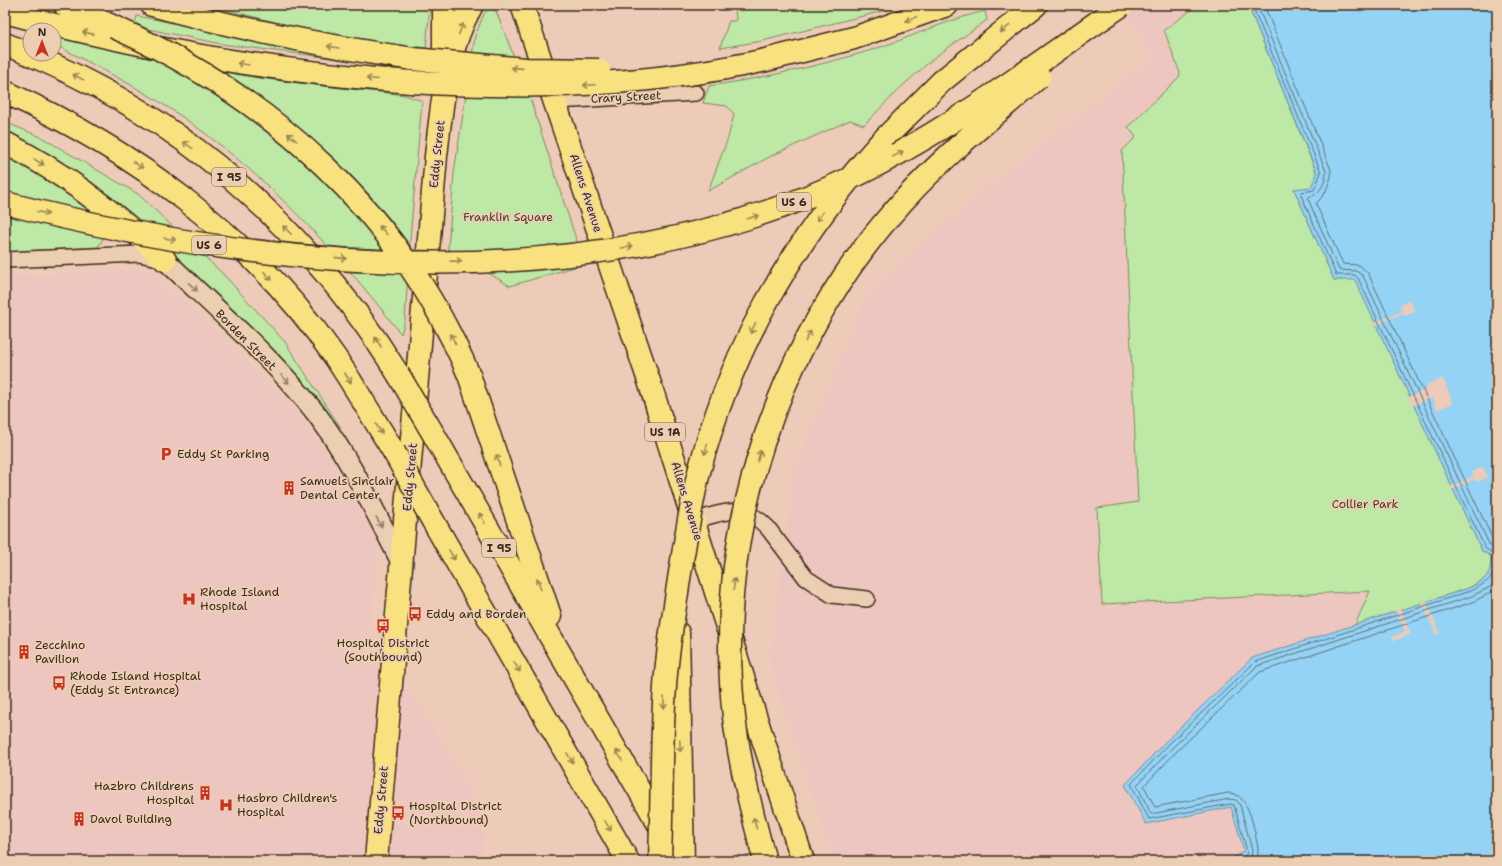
<svg xmlns="http://www.w3.org/2000/svg" width="1502" height="866" font-family="'Shantell Sans',sans-serif">
<rect width="100%" height="100%" fill="#edcbb8"/>
<filter id="ink" filterUnits="userSpaceOnUse"><feTurbulence type="fractalNoise" baseFrequency=".025" numOctaves="2"/><feDisplacementMap in="SourceGraphic" scale="8" xChannelSelector="R" yChannelSelector="G"/><feConvolveMatrix kernelMatrix="1 2 1 2 8 2 1 2 1" color-interpolation-filters="sRGB"/></filter>
<g filter="url(#ink)">
<path fill="#eec6c0" d="M1117,5H1198L1164,30L1180,73L1179,77L1128,127L1136,137L1280,486L1103,604L1370,591L1355,625L1252,658L1146,824L1231,807L1244,852L1228,861H834L769,663L794,470L867,293L973,198L1154,56Z
M148,270L219,334L310,428L379,539L367,659L413,693L487,819L482,861H5V276Z"/>
<path fill="#bde8a5" stroke="#7c8962" d="M224,5H430L426,48C358,41 290,27 224,9Z
M735,5H899L883,11L762,41L720,48L729,21H736Z
M1198,5H1248L1317,174L1311,188L1294,189L1334,280L1355,279L1482,551L1491,556V568L1486,578L1469,588L1355,625L1370,591L1102,604L1097,508L1138,502L1122,151L1136,137L1128,127L1179,77L1180,73L1164,30Z
M489,8L496,11L530,98L584,264L510,286L448,249L454,173L475,36L484,14Z
M985,11L987,20L935,57L899,89L864,125L850,120L771,156L708,191L728,138L734,114L727,106L703,103L709,86C768,77 825,65 881,47C916,35 950,19 985,11Z
M137,16L355,58L354,61L222,44L148,29L135,23Z
M54,36L156,60L258,78L405,95L422,101L410,239L405,320L401,334C332,245 252,159 155,99C122,79 88,62 54,44Z
M5,122L41,137L138,194L223,274L285,342L341,428L268,349L5,136Z
M5,154L31,168L112,223L98,247L5,252Z"/>
<path fill="#94d3f5" stroke="#708f9f" d="M1248,5H1497V861H1228L1244,851L1231,807L1146,824L1125,785L1166,741L1252,658L1469,588C1486,579 1491,577 1491,556L1482,551L1355,280H1334L1294,189L1311,187L1317,173Z"/>
<path fill="#edcbb8" d="M1410,300L1415,312L1404,316L1403,313L1374,326L1373,323L1402,311L1400,305Z
M1443,378L1453,403L1437,410L1432,398L1412,406L1408,397L1427,389L1426,385Z
M1483,467L1488,477L1477,482L1475,479L1451,490L1450,487L1474,476L1472,472Z
M1425,600L1440,633L1436,635L1421,601Z
M1400,608L1411,634L1394,641L1392,637L1405,631L1395,610Z"/>
<g fill="none" stroke-linecap="round" stroke-linejoin="round">
<path stroke="#5f6e74" stroke-width="1" d="M1257,5L1326,171C1326,182 1320,195 1309,197L1308,199L1339,270L1356,271L1363,276L1489,544L1497,549
M1264,5L1331,170V177L1325,193L1316,204L1343,264L1359,265L1368,273L1493,540L1497,542
M1236,861L1246,855L1247,851L1234,805L1230,804L1149,819L1131,784L1169,744L1255,662L1470,591C1488,582 1498,577 1495,555L1485,548L1358,278L1355,275H1336L1301,195L1302,192L1314,190L1321,172L1252,5
M1245,861L1251,857L1252,850L1240,805L1236,800L1229,799L1151,814L1137,785L1172,748L1257,666L1472,596L1492,586L1497,577
M1255,861L1258,854V848C1254,831 1250,792 1228,793L1155,807L1144,786L1176,752L1260,672L1473,602L1497,589"/>
<defs>
<path id="minor" d="M556,101L696,93
M5,260L139,254L163,259
M694,521C722,512 744,503 767,527L806,578L832,595L867,599"/>
<path id="tertiary" d="M165,260C215,308 276,361 318,416C352,462 376,514 402,564"/>
<path id="primary" d="M522,5L650,384L754,712L803,861
M444,62V5
M376,861L436,156C442,105 446,50 472,5"/>
<path id="motorway" d="M65,5L114,27
M152,5C238,29 325,46 413,59
M5,12C138,48 273,72 411,82
M5,44C37,57 68,71 98,87C222,152 325,256 398,374
M766,60L854,38L947,5
M5,92C135,151 253,238 335,357C356,388 374,420 394,452
M5,143C65,173 117,214 165,260
M880,143L942,81L1036,5
M469,375L550,616
M434,435L680,861
M433,521L628,861
M678,633L683,861"/>
</defs>
<use href="#minor" stroke="#3b2a1e" stroke-width="18"/>
<use href="#tertiary" stroke="#3b2a1e" stroke-width="22"/>
<use href="#primary" stroke="#3b2a1e" stroke-width="25"/>
<use href="#motorway" stroke="#3b2a1e" stroke-width="25"/>
<use href="#minor" stroke="#eccfb2" stroke-width="15"/>
<use href="#tertiary" stroke="#eccfb2" stroke-width="19"/>
<use href="#primary" stroke="#fae180" stroke-width="22"/>
<use href="#motorway" stroke="#fae180" stroke-width="22"/>
<defs>
<path id="motorway-bridge" d="M114,27C273,98 400,213 469,375
M413,59L526,69L599,70
M411,82C534,89 644,87 766,60
M5,203C276,273 591,300 851,178C948,132 1034,65 1122,5
M398,374L434,435
M394,452L433,521
M660,861C662,803 661,744 665,687C667,650 674,615 679,579C685,543 690,508 699,472C731,348 795,238 880,143
M765,861C752,813 740,766 734,717C713,531 778,339 903,201C945,155 992,117 1039,77"/>
</defs>
<use href="#motorway-bridge" stroke="#3b2a1e" stroke-width="25" stroke-linecap="butt"/>
<use href="#motorway-bridge" stroke="#fae180" stroke-width="22"/>
</g>
<defs><path id="oneway-shaft" d="M-6 0H5M1.5-3L5.5 0L1.5 3" fill="none" stroke-width="1.6" stroke-linecap="round" stroke-linejoin="round"/></defs>
<g stroke="#9a864f">
<use href="#oneway-shaft" transform="translate(911 19) rotate(159)"/>
<use href="#oneway-shaft" transform="translate(461 29) rotate(-68)"/>
<use href="#oneway-shaft" transform="translate(1005 29) rotate(142)"/>
<use href="#oneway-shaft" transform="translate(88 33) rotate(-167)"/>
<use href="#oneway-shaft" transform="translate(333 47) rotate(-170)"/>
<use href="#oneway-shaft" transform="translate(243 64) rotate(-171)"/>
<use href="#oneway-shaft" transform="translate(517 68) rotate(-176)"/>
<use href="#oneway-shaft" transform="translate(78 77) rotate(-153)"/>
<use href="#oneway-shaft" transform="translate(372 79) rotate(-175)"/>
<use href="#oneway-shaft" transform="translate(589 85) rotate(177)"/>
<use href="#oneway-shaft" transform="translate(292 137) rotate(-140)"/>
<use href="#oneway-shaft" transform="translate(188 145) rotate(-144)"/>
<use href="#oneway-shaft" transform="translate(898 154) rotate(-29)"/>
<use href="#oneway-shaft" transform="translate(39 162) rotate(30)"/>
<use href="#oneway-shaft" transform="translate(138 165) rotate(34)"/>
<use href="#oneway-shaft" transform="translate(43 213) rotate(13)"/>
<use href="#oneway-shaft" transform="translate(820 216) rotate(126)"/>
<use href="#oneway-shaft" transform="translate(753 217) rotate(-19)"/>
<use href="#oneway-shaft" transform="translate(287 230) rotate(-135)"/>
<use href="#oneway-shaft" transform="translate(383 230) rotate(-130)"/>
<use href="#oneway-shaft" transform="translate(170 239) rotate(9)"/>
<use href="#oneway-shaft" transform="translate(627 247) rotate(-9)"/>
<use href="#oneway-shaft" transform="translate(341 258) rotate(4)"/>
<use href="#oneway-shaft" transform="translate(456 261) rotate(-1)"/>
<use href="#oneway-shaft" transform="translate(268 276) rotate(47)"/>
<use href="#oneway-shaft" transform="translate(753 328) rotate(116)"/>
<use href="#oneway-shaft" transform="translate(808 336) rotate(-62)"/>
<use href="#oneway-shaft" transform="translate(453 339) rotate(-115)"/>
<use href="#oneway-shaft" transform="translate(378 342) rotate(-123)"/>
<use href="#oneway-shaft" transform="translate(348 378) rotate(57)"/>
<use href="#oneway-shaft" transform="translate(379 429) rotate(59)"/>
<use href="#oneway-shaft" transform="translate(706 449) rotate(106)"/>
<use href="#oneway-shaft" transform="translate(759 456) rotate(-74)"/>
<use href="#oneway-shaft" transform="translate(498 460) rotate(-108)"/>
<use href="#oneway-shaft" transform="translate(482 518) rotate(-120)"/>
<use href="#oneway-shaft" transform="translate(452 555) rotate(60)"/>
<use href="#oneway-shaft" transform="translate(539 584) rotate(-108)"/>
<use href="#oneway-shaft" transform="translate(734 584) rotate(-85)"/>
<use href="#oneway-shaft" transform="translate(517 667) rotate(60)"/>
<use href="#oneway-shaft" transform="translate(664 703) rotate(92)"/>
<use href="#oneway-shaft" transform="translate(680 746) rotate(88)"/>
<use href="#oneway-shaft" transform="translate(619 755) rotate(-120)"/>
<use href="#oneway-shaft" transform="translate(570 758) rotate(60)"/>
<use href="#oneway-shaft" transform="translate(755 823) rotate(-105)"/>
<use href="#oneway-shaft" transform="translate(608 826) rotate(60)"/>
</g>
<g stroke="#947c68">
<use href="#oneway-shaft" transform="translate(193 287) rotate(44)"/>
<use href="#oneway-shaft" transform="translate(285 379) rotate(48)"/>
<use href="#oneway-shaft" transform="translate(379 522) rotate(61)"/>
</g>
</g>
<defs>
<symbol id="parking-bare" viewBox="-9 -9 18 18"><path d="M-3.5-5.5H1a3.5 3.5 0 0 1 0 7H-1V5.5H-3.5ZM-1-3.4V-.6H.8a1.4 1.4 0 0 0 0-2.8Z" fill="#c8321e" stroke="#eccfb2" stroke-width="2.5" paint-order="stroke"/></symbol>
<symbol id="building-bare" viewBox="-9 -9 18 18"><path d="M-4-6H4V6H1V3H-1V6H-4ZM-2.5-4.3h1.7v1.8h-1.7ZM.8-4.3h1.7v1.8H.8ZM-2.5-1h1.7V.8h-1.7ZM.8-1h1.7V.8H.8Z" fill="#c8321e" stroke="#eccfb2" stroke-width="2.5" paint-order="stroke"/></symbol>
<symbol id="hospital-bare" viewBox="-9 -9 18 18"><path d="M-5-5h3v3.5h4V-5h3V5h-3V1.5h-4V5h-3Z" fill="#c8321e" stroke="#eccfb2" stroke-width="2.5" paint-order="stroke"/></symbol>
<symbol id="bus-bare" viewBox="-9 -9 18 18"><path d="M-5-6H5V4H4V6H2V4H-2V6H-4V4H-5ZM-3.5-4V0h7V-4ZM-3.5 1.2v1.5H-2V1.2ZM2 1.2v1.5H3.5V1.2Z" fill="#c8321e" stroke="#eccfb2" stroke-width="2.5" paint-order="stroke"/></symbol>
</defs>
<g fill-rule="evenodd">
<use href="#parking-bare" x="156" y="444" width="20" height="20"/>
<use href="#building-bare" x="279" y="478" width="20" height="20"/>
<use href="#hospital-bare" x="179" y="589" width="20" height="20"/>
<use href="#bus-bare" x="405" y="604" width="20" height="20"/>
<use href="#bus-bare" x="373" y="616" width="20" height="20"/>
<use href="#building-bare" x="14" y="642" width="20" height="20"/>
<use href="#bus-bare" x="49" y="673" width="20" height="20"/>
<use href="#building-bare" x="195" y="783" width="20" height="20"/>
<use href="#hospital-bare" x="216" y="795" width="20" height="20"/>
<use href="#bus-bare" x="388" y="803" width="20" height="20"/>
<use href="#building-bare" x="69" y="809" width="20" height="20"/>
</g>
<g text-anchor="middle" dominant-baseline="central" stroke-width="3.5" stroke-linejoin="round" paint-order="stroke">
<g fill="#eccfb2" stroke="#705c4a" stroke-width="1">
<rect x="212" y="168" width="34" height="18" rx="3"/>
<rect x="777" y="193" width="34" height="18" rx="3"/>
<rect x="192" y="236" width="34" height="18" rx="3"/>
<rect x="645" y="423" width="40" height="18" rx="3"/>
<rect x="482" y="539" width="34" height="18" rx="3"/>
</g>
<g font-size="11" font-weight="bold" fill="#3b2a1e">
<text x="229" y="177">I 95</text>
<text x="794" y="202">US 6</text>
<text x="209" y="245">US 6</text>
<text x="665" y="432">US 1A</text>
<text x="499" y="548">I 95</text>
</g>
<g font-size="12" fill="#3b2a1e" stroke="#eccfb2">
<text transform="translate(626 97) rotate(-3)">Crary Street</text>
<text transform="translate(437 154) rotate(-84)">Eddy Street</text>
<text transform="translate(586 193) rotate(72)">Allens Avenue</text>
<text transform="translate(246 340) rotate(45)">Borden Street</text>
<text transform="translate(410 477) rotate(-85)">Eddy Street</text>
<text transform="translate(687 501) rotate(73)">Allens Avenue</text>
<text transform="translate(381 800) rotate(-85)">Eddy Street</text>
</g>
<g font-size="12" fill="#483d2c" stroke="#eccfb2">
<text x="508" y="217">Franklin Square</text>
<text x="1365" y="504">Collier Park</text>
</g>
<g font-size="12" fill="#3b2a1e" stroke="#eccfb2" text-anchor="start">
<text x="177" y="454">Eddy St Parking</text>
<text x="300" y="481">Samuels Sinclair<tspan x="300" dy="14">Dental Center</tspan></text>
<text x="200" y="592">Rhode Island<tspan x="200" dy="14">Hospital</tspan></text>
<text x="426" y="614">Eddy and Borden</text>
<text x="383" y="643" text-anchor="middle">Hospital District<tspan x="383" dy="14">(Southbound)</tspan></text>
<text x="35" y="645">Zecchino<tspan x="35" dy="14">Pavilion</tspan></text>
<text x="70" y="676">Rhode Island Hospital<tspan x="70" dy="14">(Eddy St Entrance)</tspan></text>
<text x="194" y="786" text-anchor="end">Hazbro Childrens<tspan x="194" dy="14">Hospital</tspan></text>
<text x="237" y="798">Hasbro Children's<tspan x="237" dy="14">Hospital</tspan></text>
<text x="409" y="806">Hospital District<tspan x="409" dy="14">(Northbound)</tspan></text>
<text x="90" y="819">Davol Building</text>
</g>
</g>
<rect width="1502" height="866" fill="none" stroke="#eccfb2" stroke-width="20"/>
<rect x="10" y="10" width="1482" height="846" fill="none" stroke="#3b2a1e" stroke-width="1.5" filter="url(#ink)"/>
<g transform="translate(42 42)"><circle r="19" fill="#eccfb2" stroke="#a58d77"/>
<path d="M0-3L7 15L0 10L-7 15Z" fill="#c8321e"/>
<text y="-6" font-size="11" font-weight="bold" text-anchor="middle" fill="#3b2a1e">N</text>
</g>
</svg>
